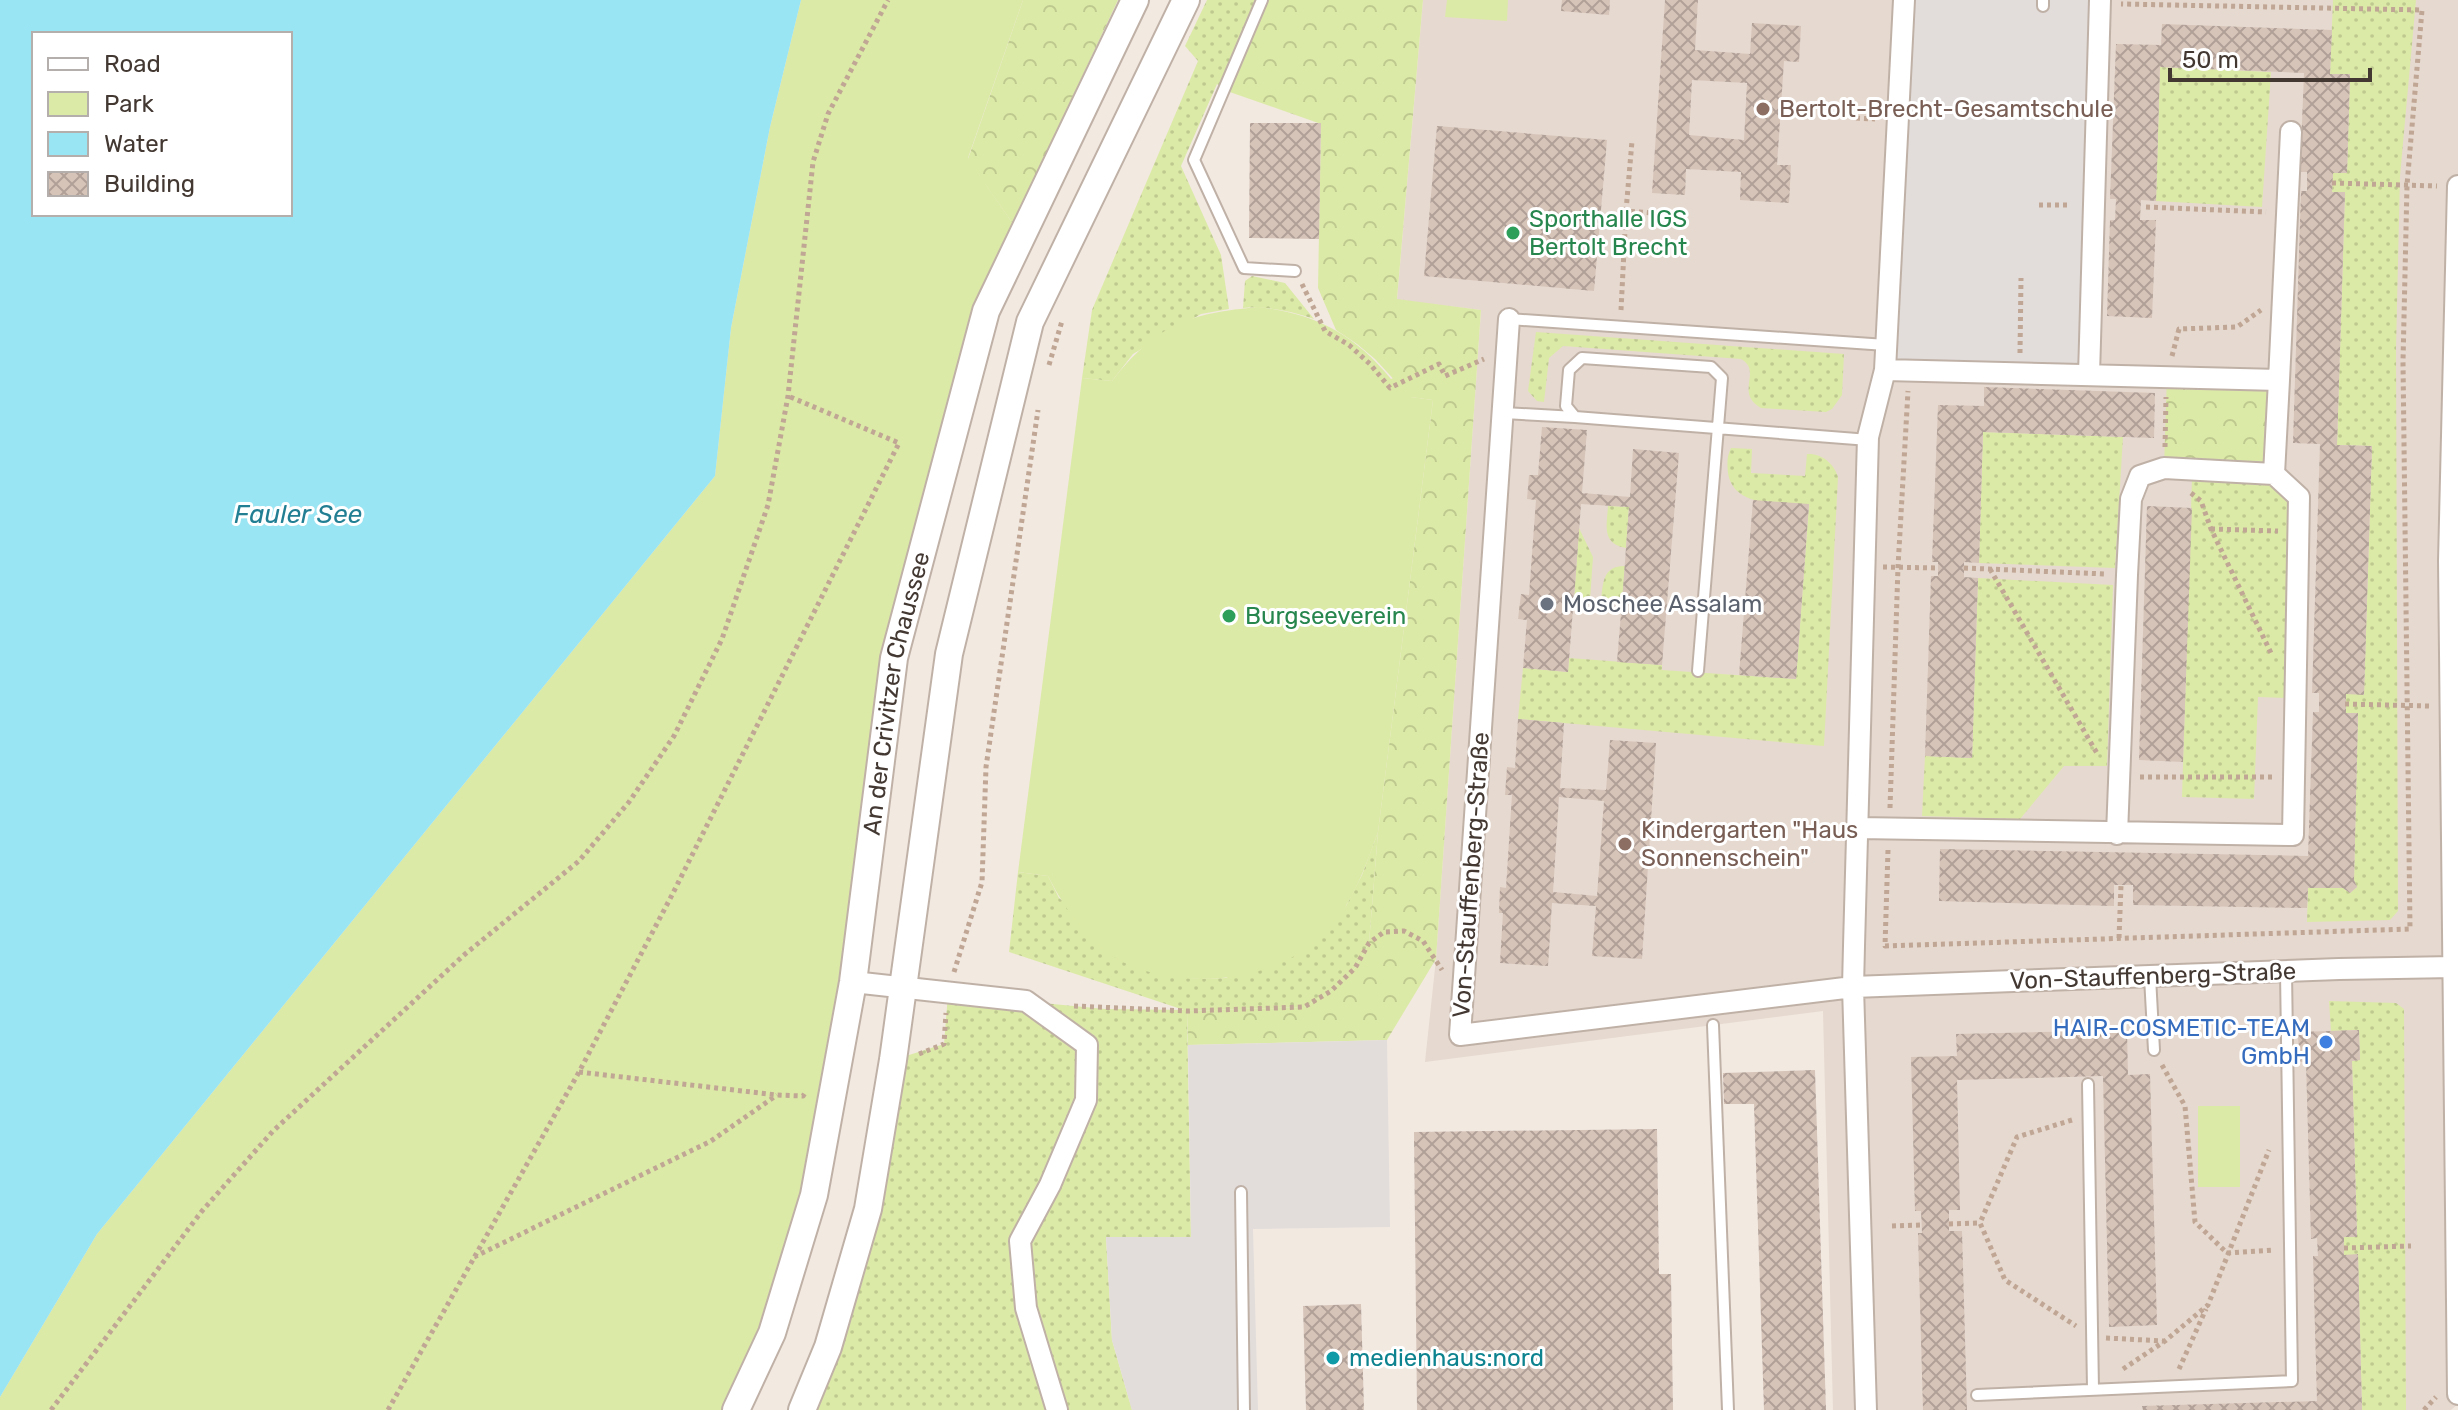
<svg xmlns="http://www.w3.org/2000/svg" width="2458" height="1410" font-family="Rubik,sans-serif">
<defs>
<pattern id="grass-dots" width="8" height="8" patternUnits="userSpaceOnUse" patternTransform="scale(2)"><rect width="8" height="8" fill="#dceaa7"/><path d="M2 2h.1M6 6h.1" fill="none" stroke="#bec990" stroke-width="1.8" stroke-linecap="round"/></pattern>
<pattern id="forest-crowns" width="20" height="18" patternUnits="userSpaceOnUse" patternTransform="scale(2)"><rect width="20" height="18" fill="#dceaa7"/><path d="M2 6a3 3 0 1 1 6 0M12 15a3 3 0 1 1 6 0" fill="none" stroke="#bec990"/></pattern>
<pattern id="building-cross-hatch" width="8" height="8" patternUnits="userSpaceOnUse" patternTransform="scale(2)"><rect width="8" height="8" fill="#d7c4b9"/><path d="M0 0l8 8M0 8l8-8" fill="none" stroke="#b0a097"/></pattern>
</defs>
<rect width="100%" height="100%" fill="#f2e9e1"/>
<path fill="#e6d9cf" d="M1423,0H2458V1404L2451,1410H1833L1823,1011L1425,1062L1436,959L1481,310L1397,300Z"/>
<path fill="url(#grass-dots)" d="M1207,0H1262L1224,90L1217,84L1181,166L1221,255L1229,309L1201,314L1133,354L1112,381L1082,378L1092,310L1198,61L1185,46Z
M2333,0H2416L2400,176L2396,348L2398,911L2390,920L2307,922L2308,888H2343L2350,893L2357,887L2354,880L2358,713H2346V694H2364L2372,446L2337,445L2345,193L2332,192L2333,173H2347L2350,75L2330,74Z
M2160,67L2271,72L2262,207L2156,201Z
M1252,276L1285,283L1314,319C1291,311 1268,306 1243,308L1245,281Z
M1536,332L1844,354L1842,395L1832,409L1826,412L1761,408C1734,393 1763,371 1741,359L1563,346L1549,358L1544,402L1537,401L1528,391Z
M1983,432L2123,437L2115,568L1979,563Z
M1731,448L1752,449L1751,473L1805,476L1807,454C1821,453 1834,463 1838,477L1824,746L1518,719L1523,668L1568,672L1569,658L1662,665V670L1796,679L1809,505C1781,502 1734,509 1728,473C1727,463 1727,456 1731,448Z
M2192,479L2271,484L2289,502L2286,698L2258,697L2254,799L2182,797Z
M1608,506L1629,507L1626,548C1601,544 1607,525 1608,506Z
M1579,528L1593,557L1590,600L1574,599Z
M1625,566L1622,602L1601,601C1603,582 1603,566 1625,566Z
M1978,578L2113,585L2107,766H2064L2020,819L1922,816L1925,756L1972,758Z
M1378,832L1369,943L1355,968L1331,991L1304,1007L1187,1011L1191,1237H1106L1112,1340L1132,1410H802L828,1347L893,1060L944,1044L948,994L1105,1009L1184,1010L1009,952L1018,872L1048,876L1059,898L1151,971L1196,979L1226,978L1346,906L1362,875Z
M2329,1001L2396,1003L2404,1009L2406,1410H2362L2358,1255H2344V1237L2357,1236L2352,1061L2360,1060L2359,1030L2331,1031Z"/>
<path fill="url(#forest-crowns)" d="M1023,0H1118L1013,224L968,159Z
M1262,0H1423L1397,299L1481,310L1436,959L1387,1040L1188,1045L1187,1011L1304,1007L1331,991L1355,968L1369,943L1378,832L1433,400L1410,397L1375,359L1357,344L1336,330L1318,288L1321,124L1224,90Z
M2167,375L2279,380L2274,474L2164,468Z"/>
<path fill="#dceaa7" d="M801,0H1023L968,158L1013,224L985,311L894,658L853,982L772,1333L723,1410H0V1397L97,1234L715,476L731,328L770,127Z
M1447,0H1508L1507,21L1445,17Z
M1259,307C1316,314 1354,334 1391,379L1405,373L1411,386V397L1433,400L1378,832C1365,868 1352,906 1324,934C1276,982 1183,992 1123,962C1088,944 1065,909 1048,876L1018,872L1082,378L1112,381C1156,325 1189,313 1259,307Z
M2198,1106H2240V1187H2198Z"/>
<path fill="#e2dddb" d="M1904,0H2100L2089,375L1885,370Z
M1387,1040L1390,1227L1253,1229L1258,1410H1132L1112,1340L1106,1237H1191L1188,1045Z"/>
<path fill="#99e5f4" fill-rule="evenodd" d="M0,0H801L770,127L731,328L715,476L97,1234L0,1397ZM34,34H290V214H34Z"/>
<path fill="url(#building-cross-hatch)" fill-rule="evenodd" d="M1562,0H1610L1609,15L1561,11Z
M1665,0H1698L1695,50L1750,54L1752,23L1801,26L1799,62L1784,61L1777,165H1791L1789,203L1740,200L1741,172L1686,169L1685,195L1652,193ZM1692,80L1747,83L1744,140L1689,135Z
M2162,24L2332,30L2330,74H2350L2347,173H2333L2332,192H2345L2337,445L2372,446L2364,695L2346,694V713H2358L2354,880L2357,887L2350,893L2343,888H2308L2307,908L2133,905V885H2114V906L1939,901L1940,849L2308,856L2313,712H2319V693H2312L2320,444L2293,443L2301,191H2307V172H2300L2304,73L2160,67L2156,201L2141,200L2140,220H2156L2152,318L2107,316L2110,220H2115L2116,199H2110L2116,44L2161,45Z
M1250,123H1321L1319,239L1249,238Z
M1437,126L1607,140L1594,291L1424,276Z
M1984,387L2155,393L2154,438L1983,432L1979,563L1964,562V577L1978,578L1972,758L1925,756L1931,576H1938V562H1932L1938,405L1984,406Z
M1542,427L1587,430L1582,493L1630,497L1633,449L1679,453L1662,665L1617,662L1621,613L1573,609L1568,672L1523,668L1527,620L1518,619L1521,594L1529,595L1536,500L1527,499L1529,475H1538ZM1581,504L1629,507L1622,602L1574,599Z
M1753,500L1809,504L1796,679L1739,675Z
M2147,506L2192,508L2183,762L2139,760Z
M1518,719L1564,723L1560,788L1606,790L1610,740L1656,743L1642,959L1592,956L1596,906L1552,903L1548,966L1500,963L1503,913H1499L1500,887L1506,888L1512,795H1505L1507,767L1515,768ZM1559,797L1604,801L1597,896L1553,892Z
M2127,1030L2128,1075L2150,1074L2157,1325L2109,1327L2103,1076L1957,1080L1960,1210H1949V1231H1962L1967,1410H1923L1918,1233H1922L1921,1211H1915L1911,1057L1957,1056L1956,1034Z
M2359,1030L2360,1060L2352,1061L2357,1237H2344V1255L2358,1254L2362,1410H2143L2142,1406L2317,1401L2313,1256H2318L2317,1238L2311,1239L2306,1062H2299L2298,1032Z
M1815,1070L1826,1410H1764L1754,1104H1724L1723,1073Z
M1657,1129L1659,1274H1671L1673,1410H1417L1414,1132Z
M1361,1304L1364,1410H1306L1303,1306Z"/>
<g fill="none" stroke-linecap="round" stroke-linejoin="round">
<defs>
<path id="service" d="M1262,0L1194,160L1244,268L1295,271
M2043,6V0
M1509,319L1886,345
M1504,413L1575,417
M1698,671L1722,378L1711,367L1582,358L1569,370L1566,406L1575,417L1869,440
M2150,977L2154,1050
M1713,1025L1728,1410
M2088,1084L2093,1389
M1241,1192L1244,1410
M1977,1395L2292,1381L2286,972"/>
<path id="minor" d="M2458,186L2449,561L2458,1394
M1509,319L1460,1035L1853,987L2339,969L2454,967
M1885,370L2279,380L2274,474
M2089,375L2100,0
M2279,380L2291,132
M1858,828L2293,835L2299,497L2274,474L2164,468L2140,476L2131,499L2127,575L2117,834
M853,982L1026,1001L1087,1045L1086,1100L1050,1185L1020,1241L1026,1308L1057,1410
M1866,1410L1853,987L1854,946L1868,437L1885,370L1904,0"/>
<g id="tertiary">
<path id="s1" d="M736,1410L772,1333L814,1195L853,982L894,658L986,311L1135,0"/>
<path d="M802,1410L828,1347L868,1209L893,1060L949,654L1030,322L1186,0"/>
</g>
</defs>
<use href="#service" stroke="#c0b1a7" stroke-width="14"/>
<use href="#minor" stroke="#c0b1a7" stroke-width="24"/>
<use href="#tertiary" stroke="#c0b1a7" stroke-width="30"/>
<path stroke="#c0a694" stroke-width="5" stroke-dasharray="4 4" stroke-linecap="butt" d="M1856,118L1875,119
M2332,183L2437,186
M2039,205H2071
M2146,207L2266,212
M1626,211L1632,141
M1302,284L1325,331L1349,345L1370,364L1390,388L1439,364L1445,376L1484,359
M1621,310L1626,211L1652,213
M2020,353L2021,278
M2172,356L2179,329L2237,327L2261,310
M1049,365L1062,321
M2165,447L2166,397
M2191,493L2201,501L2211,529L2272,655
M2211,529L2278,531
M1883,567L1938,568
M1964,568L2106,574
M1990,569L2098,755
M2345,704L2430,706
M2140,777H2274
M1890,808L1898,567L1908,391
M1888,850L1885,946L2410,929L2403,362L2407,185L2422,10L2121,4
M2119,938L2121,885
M954,972L982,882L986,767L1038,410
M1074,1006L1187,1011L1304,1007L1331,991L1355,968L1369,943L1384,932L1404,931L1423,941L1442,970
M919,1054L944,1044L946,1013
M2162,1065L2185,1106L2195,1222L2227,1253L2273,1250
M579,1072L777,1095L803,1096L805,1093
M2072,1120L2017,1137L1980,1223L2005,1280L2076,1326
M1949,1224L1980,1223
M1892,1226L1921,1225
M2344,1248L2411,1246
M474,1257L711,1141L777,1095
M2106,1338L2164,1341
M2123,1369L2165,1341L2208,1305L2269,1150
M2179,1369L2206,1309
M51,1410L202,1211L273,1131L464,955L579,861L629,802L674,736L722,639L768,505L788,396L813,162L828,114L888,0
M388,1410L579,1072L672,895L899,443L788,396
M2424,1410L2436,1397"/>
<use href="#service" stroke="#fff" stroke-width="10"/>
<use href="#minor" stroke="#fff" stroke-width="20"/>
<use href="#tertiary" stroke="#fff" stroke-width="26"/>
</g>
<g fill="#8d6e63" stroke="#fff" stroke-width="3">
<circle cx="1763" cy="109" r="8"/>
<circle cx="1625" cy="844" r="8"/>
</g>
<g fill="#2e9e5b" stroke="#fff" stroke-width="3">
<circle cx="1513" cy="233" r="8"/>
<circle cx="1229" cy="616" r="8"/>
</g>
<circle fill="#6b7280" stroke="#fff" stroke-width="3" cx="1547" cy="604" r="8"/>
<circle fill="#3f7fe0" stroke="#fff" stroke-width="3" cx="2326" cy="1042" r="8"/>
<circle fill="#0f9aa8" stroke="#fff" stroke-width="3" cx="1333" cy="1358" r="8"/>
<g text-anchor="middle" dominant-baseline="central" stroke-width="6" stroke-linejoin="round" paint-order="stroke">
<g font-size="24" fill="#785e54" stroke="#fff" text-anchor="start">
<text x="1779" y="109">Bertolt-Brecht-Gesamtschule</text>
<text x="1641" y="830">Kindergarten "Haus<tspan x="1641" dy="28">Sonnenschein"</tspan></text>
</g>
<g font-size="24" fill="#27864d" stroke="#fff" text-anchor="start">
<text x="1529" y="219">Sporthalle IGS<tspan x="1529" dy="28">Bertolt Brecht</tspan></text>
<text x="1245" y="616">Burgseeverein</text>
</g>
<g font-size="24" fill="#5b616d" stroke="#fff" text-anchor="start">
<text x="1563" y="604">Moschee Assalam</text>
</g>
<g font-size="24" fill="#433832" stroke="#fff">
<text stroke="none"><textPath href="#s1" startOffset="738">An der Crivitzer Chaussee</textPath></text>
<text transform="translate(1471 875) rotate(-86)">Von-Stauffenberg-Straße</text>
<text transform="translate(2153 976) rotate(-2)">Von-Stauffenberg-Straße</text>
</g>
<g font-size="24" fill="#366cbe" stroke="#fff" text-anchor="end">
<text x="2310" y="1028">HAIR-COSMETIC-TEAM<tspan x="2310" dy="28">GmbH</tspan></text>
</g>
<g font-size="24" fill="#0d838f" stroke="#fff" text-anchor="start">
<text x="1349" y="1358">medienhaus:nord</text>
</g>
<g font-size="26" font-style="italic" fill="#227f93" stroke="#fff">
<text x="298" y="514">Fauler See</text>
</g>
</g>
<rect x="32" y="32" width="260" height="184" fill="#ffffff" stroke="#b4afad" stroke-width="2"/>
<rect x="48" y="58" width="40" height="12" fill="#ffffff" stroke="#b4afad" stroke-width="2"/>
<text x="104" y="72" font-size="24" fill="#433832">Road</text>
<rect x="48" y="92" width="40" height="24" fill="#dceaa7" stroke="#b4afad" stroke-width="2"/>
<text x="104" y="112" font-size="24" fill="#433832">Park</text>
<rect x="48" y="132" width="40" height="24" fill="#99e5f4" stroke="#b4afad" stroke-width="2"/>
<text x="104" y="152" font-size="24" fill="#433832">Water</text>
<rect x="48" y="172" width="40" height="24" fill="url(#building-cross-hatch)" stroke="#b4afad" stroke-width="2"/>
<text x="104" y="192" font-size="24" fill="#433832">Building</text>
<path d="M2170 68v12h200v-12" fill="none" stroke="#433832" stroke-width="4"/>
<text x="2182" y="68" font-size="24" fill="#433832" stroke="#ffffff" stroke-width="6" paint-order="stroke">50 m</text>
</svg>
